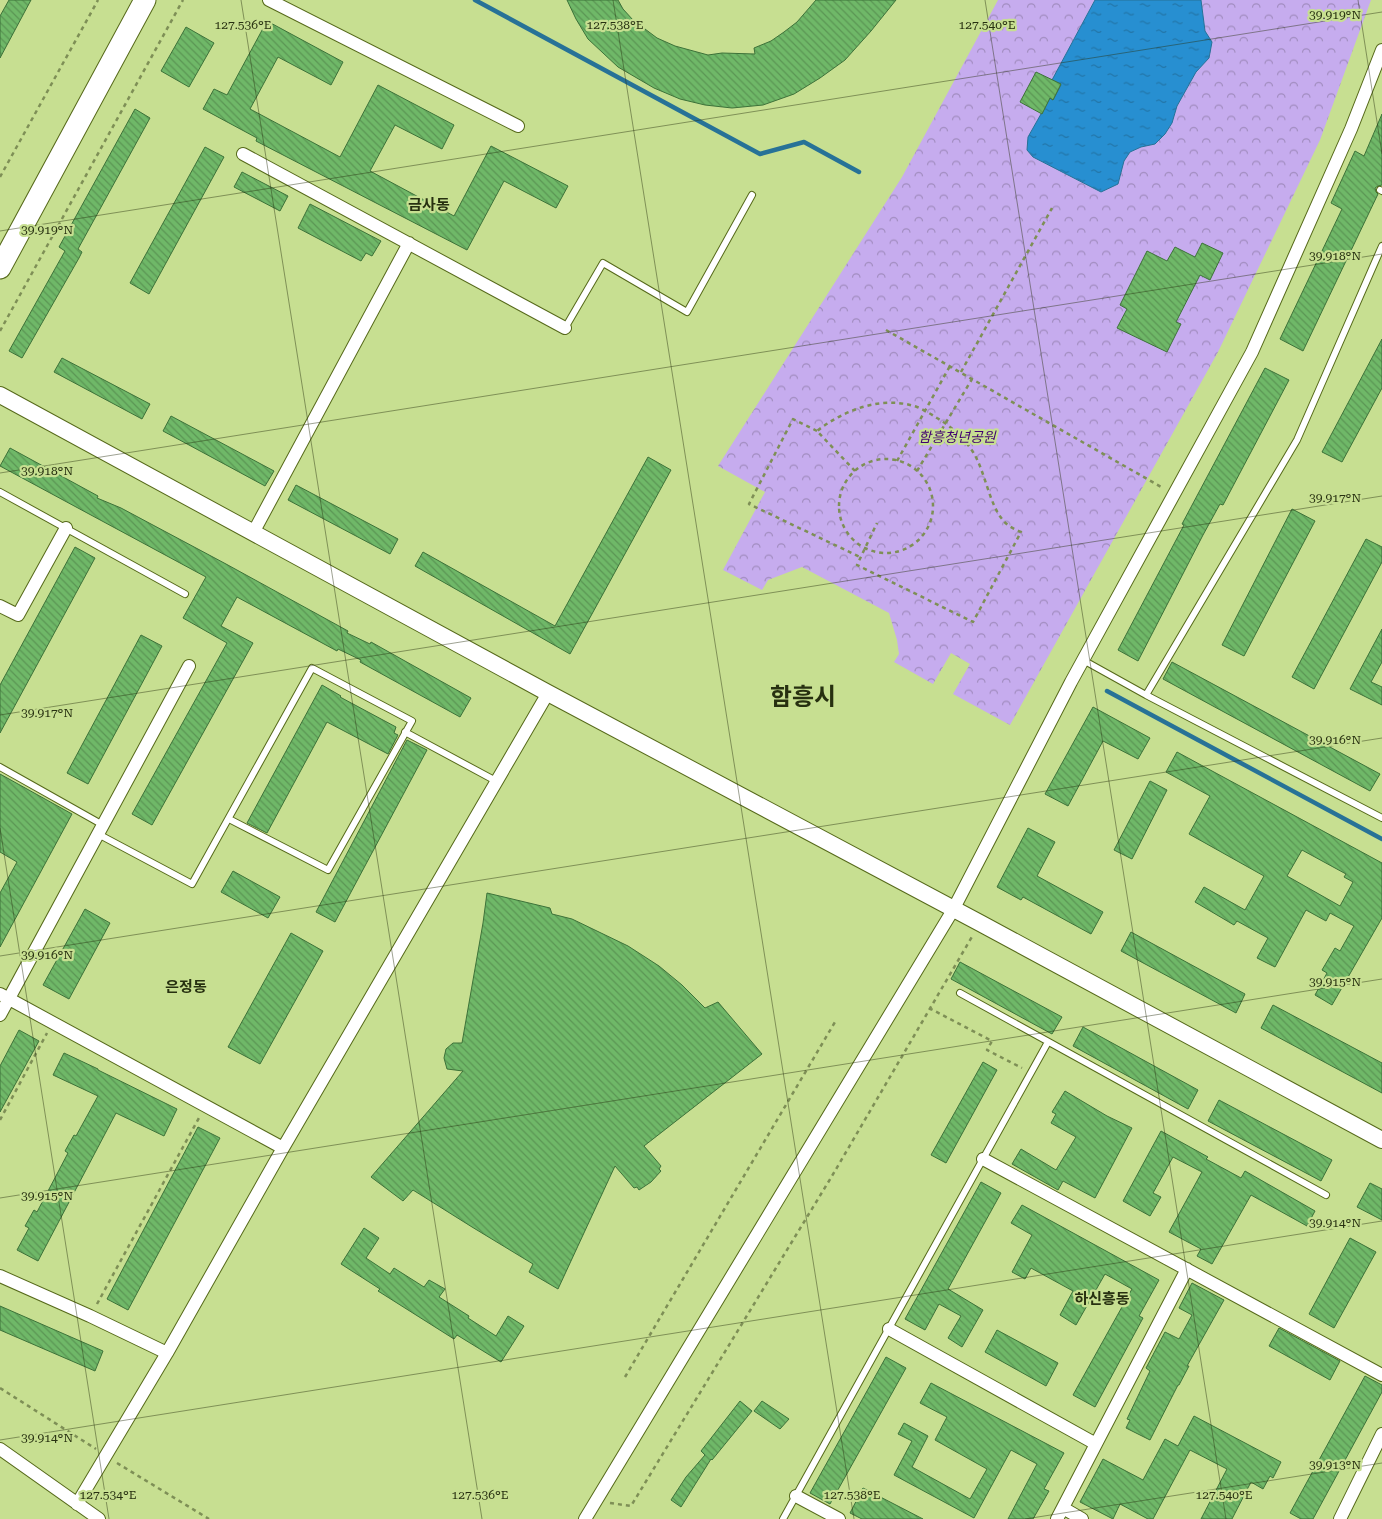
<svg xmlns="http://www.w3.org/2000/svg" width="1382" height="1519" font-family="'Roboto Serif','Noto Sans KR',serif">
<defs>
<pattern id="park-crowns" width="20" height="18" patternUnits="userSpaceOnUse" patternTransform="scale(1.25)"><rect width="20" height="18" fill="#c6acee"/><path d="M2 6a3 3 0 1 1 6 0M12 15a3 3 0 1 1 6 0" fill="none" stroke="#a18cbf"/></pattern>
<pattern id="water-ripples" width="26" height="14" patternUnits="userSpaceOnUse" patternTransform="scale(1.25)"><rect width="26" height="14" fill="#278fd1"/><path d="M2 4q2-2 4 0t4 0M15 11q2-2 4 0t4 0" fill="none" stroke="#2275a8"/></pattern>
<pattern id="building-back-hatch" width="6" height="6" patternUnits="userSpaceOnUse" patternTransform="scale(1.25)"><rect width="6" height="6" fill="#6fb868"/><path d="M-1 5l2 2M0 0l6 6M5-1l2 2" fill="none" stroke="#5b9654"/></pattern>
</defs>
<rect width="100%" height="100%" fill="#c7df91"/>
<path fill="url(#park-crowns)" d="M998,0H1371L1320,140L1218,352L1010,725L953,694L970,664L951,653L933,684L894,662L899,654L897,640L889,613L802,567L768,580L762,590L723,570L765,492L718,466L902,177Z"/>
<path fill="url(#water-ripples)" stroke="#277297" d="M1095,0H1201L1205,31L1212,42L1209,58L1196,72L1177,106L1172,123L1165,134L1155,144L1141,147L1130,152L1124,161L1118,184L1101,192L1033,157L1027,150L1028,137L1050,98L1053,100L1061,85L1052,80Z"/>
<g fill="none" stroke-linecap="round" stroke-linejoin="round">
<path stroke="#277297" stroke-width="4.5" d="M475,0L760,154L804,142L859,172
M1107,691L1382,839"/>
</g>
<path fill="url(#building-back-hatch)" stroke="#3d7239" fill-rule="evenodd" d="M9,0H31L0,58V16Z
M567,0H618L623,9L633,20L657,38L675,46L708,55L722,53L755,54L754,48L771,41L784,32L797,22L816,0H896L871,31L845,60L820,78L794,94L763,105L732,108L705,105L680,99L654,88L618,67L588,39L576,19Z
M267,21L343,62L331,85L278,57L250,109L340,157L378,85L454,125L442,149L395,125L370,171L454,216L491,146L568,186L556,208L504,181L467,250L256,141L257,138L203,109L214,89L227,95Z
M186,27L214,43L189,87L161,71Z
M1036,72L1061,84L1053,100L1050,98L1042,114L1020,102Z
M135,109L150,118L78,249L82,252L79,258L22,358L9,351L65,251L59,247Z
M1382,114V185L1378,186L1375,188L1376,192L1378,194L1303,351L1280,339L1342,209L1331,203L1355,151L1364,156Z
M205,147L224,157L149,294L130,283Z
M242,172L288,196L280,211L234,187Z
M310,204L381,241L372,256L366,253L361,261L298,228Z
M1202,243L1223,253L1210,280L1200,275L1176,322L1181,324L1167,352L1117,328L1127,309L1120,305L1147,251L1167,261L1175,247L1195,257Z
M1382,339V388L1342,462L1322,452Z
M62,358L150,404L142,419L54,372Z
M1265,368L1289,380L1223,505L1220,504L1203,535L1138,661L1118,650L1184,525L1182,524Z
M171,416L274,471L265,486L163,431Z
M10,448L98,496L97,498L121,508L226,564L348,631L347,633L370,644L371,642L471,698L460,717L360,662L361,660L338,649L337,651L237,597L221,626L253,643L152,825L132,814L227,643L183,618L206,577L0,466Z
M648,457L671,470L570,654L415,566L423,552L555,626Z
M296,485L398,539L390,554L288,500Z
M1292,509L1315,521L1244,656L1222,645Z
M1366,539L1382,547V562L1314,689L1292,677Z
M75,547L95,558L0,733V685Z
M1382,629V662L1371,682L1382,687V705L1350,689Z
M141,635L162,646L88,784L67,773Z
M1172,662L1380,774L1370,791L1163,679Z
M322,685L341,696L340,697L396,727L394,733L398,735L388,754L327,722L267,833L247,823Z
M1093,707L1150,738L1138,759L1103,741L1068,806L1045,794Z
M407,740L427,750L335,922L316,912Z
M1177,752L1382,863V918L1332,1005L1315,995L1327,973L1322,970L1335,948L1340,951L1354,926L1330,913L1326,921L1306,910L1275,967L1257,958L1268,938L1237,921L1234,925L1195,902L1204,887L1245,910L1264,876L1189,834L1210,796L1166,772ZM1302,850L1346,874L1344,877L1353,882L1340,906L1287,876Z
M0,774L72,814L0,947V893L17,862L0,852Z
M1150,781L1167,790L1132,859L1114,850Z
M1028,828L1055,842L1037,876L1103,912L1091,934L1023,897L1021,900L997,887Z
M233,871L280,897L268,918L221,892Z
M487,893L550,908L552,914L572,919L628,946L659,966L682,985L705,1008L718,1002L762,1054L644,1146L661,1166L659,1169L661,1171L651,1182L639,1190L637,1187L634,1188L615,1166L558,1289L529,1272L533,1264L472,1227L413,1190L403,1201L371,1177L463,1071L447,1069L444,1058L446,1049L453,1043H462L483,923Z
M85,909L110,923L69,999L43,985Z
M1131,932L1245,994L1236,1013L1121,951Z
M291,933L323,951L260,1064L228,1047Z
M960,962L1062,1017L1052,1034L951,979Z
M1273,1005L1382,1063V1093L1261,1028Z
M1083,1027L1198,1090L1188,1109L1073,1046Z
M19,1030L39,1041L0,1112V1066Z
M64,1053L98,1069V1070L177,1109L164,1136L116,1113L38,1261L17,1250L29,1228L25,1226L34,1210L37,1212L68,1153L65,1151L74,1135L76,1136L98,1096L53,1075Z
M983,1062L997,1070L946,1163L931,1155Z
M1065,1091L1107,1116L1132,1128L1095,1198L1063,1181L1058,1190L1012,1164L1021,1149L1056,1170L1076,1137L1051,1123L1056,1114L1052,1112Z
M1219,1100L1332,1160L1321,1181L1208,1121Z
M198,1127L220,1138L128,1310L107,1299Z
M1161,1131L1208,1157L1206,1159L1241,1178L1245,1171L1315,1211L1307,1226L1251,1195L1212,1264L1197,1256L1201,1249L1169,1232L1202,1172L1173,1157L1153,1193L1161,1197L1150,1216L1123,1201Z
M981,1182L1001,1193L948,1289L983,1310L962,1347L948,1338L961,1316L939,1304L925,1330L905,1319Z
M1370,1183L1382,1189V1220L1357,1207Z
M1022,1205L1159,1280L1139,1316L1143,1318L1095,1407L1073,1395L1132,1289L1105,1274L1076,1325L1060,1315L1073,1291L1031,1268L1025,1279L1012,1272L1032,1235L1011,1223Z
M364,1228L379,1238L366,1258L390,1274L394,1268L424,1287L429,1280L445,1289L439,1297L469,1316L468,1318L496,1336L508,1316L524,1326L501,1362L457,1335L454,1339L378,1291L380,1289L341,1264Z
M1350,1238L1376,1252L1334,1328L1309,1314Z
M1192,1283L1224,1300L1187,1366H1189L1179,1385H1178L1150,1440L1126,1428L1130,1420L1127,1419L1150,1371L1146,1368L1165,1332L1179,1339L1192,1315L1179,1308Z
M0,1306L103,1351L95,1371L0,1330Z
M1279,1328L1340,1361L1330,1380L1269,1346Z
M997,1330L1058,1363L1046,1386L985,1352Z
M886,1357L906,1368L830,1504L810,1493Z
M1365,1376L1382,1385V1392L1313,1519H1301L1290,1513Z
M931,1383L1064,1453L1044,1489L1049,1491L1033,1519H1008L1037,1464L1011,1450L974,1518L894,1475L912,1441L898,1434L904,1423L928,1436L912,1467L970,1499L987,1469L935,1440L947,1417L920,1403Z
M740,1401L752,1411L712,1460L711,1459L681,1507L671,1500L686,1477L705,1455L701,1451Z
M762,1401L789,1419L780,1429L754,1411Z
M1194,1416L1281,1462L1273,1478L1270,1476L1263,1489L1251,1482L1232,1519H1201L1227,1469L1190,1450L1153,1519H1148L1120,1504L1113,1519L1080,1502L1103,1459L1143,1480L1165,1439L1178,1446Z
M863,1488L923,1519H862L850,1513Z"/>
<g fill="none" stroke-linecap="round" stroke-linejoin="round">
<defs>
<path id="service" d="M1380,190L1382,191
M565,328L603,263L687,312L752,195
M0,492L185,594
M1083,660L1146,695L1382,818
M1146,695L1297,440L1382,246
M405,732L496,781
M0,767L103,825
M98,834L192,884L312,668L412,721L328,870L229,819
M960,993L1326,1195
M783,1519L1048,1042"/>
<path id="minor" d="M269,0L518,126
M243,154L565,328
M253,533L409,243
M0,606L18,615L66,528
M0,994L283,1148
M0,1015L189,666
M983,1159L1382,1375
M0,1276L90,1316L167,1353
M889,1329L1096,1444
M0,1449L99,1519
M796,1496L839,1519
M77,1504L167,1353L283,1148L548,693
M1063,1508L1082,1519
M585,1519L953,910L1071,682L1252,352L1351,129L1382,50
M1057,1519L1187,1269
M1340,1519L1382,1434"/>
<path id="tertiary" d="M0,395L548,693L980,923L1382,1140"/>
<path id="trunk" d="M0,268L145,0"/>
</defs>
<use href="#service" stroke="#56691a" stroke-width="8"/>
<use href="#minor" stroke="#56691a" stroke-width="14"/>
<use href="#tertiary" stroke="#56691a" stroke-width="18"/>
<use href="#trunk" stroke="#56691a" stroke-width="23"/>
<path stroke="#7e8f56" stroke-width="2.5" stroke-dasharray="4 4" stroke-linecap="butt" d="M0,177L98,0
M886,330L1163,488
M0,331L183,0
M961,372L1052,208
M817,431L793,419L749,504L860,557
M839 506a47 47 0 1 1 94 0a47 47 0 1 1-94 0Z
M897,461L950,366
M855,471L817,431C844,410 882,395 917,407C924,410 931,414 937,418C952,427 964,438 973,452C985,471 989,503 1002,519C1006,525 1014,529 1021,532L973,622L857,565L877,523
M917,471L972,379
M929,1008L992,1041L987,1050L1022,1068
M0,1120L47,1033
M97,1304L200,1116
M625,1377L835,1022
M0,1388L96,1449
M117,1463L209,1519
M610,1503L631,1506L832,1176L973,935"/>
<use href="#service" stroke="#fff" stroke-width="6"/>
<use href="#minor" stroke="#fff" stroke-width="12"/>
<use href="#tertiary" stroke="#fff" stroke-width="16"/>
<use href="#trunk" stroke="#fff" stroke-width="21"/>
</g>
<path fill="none" stroke="#273010" stroke-width="1" stroke-opacity="0.45" d="M241,0L482,1519M613,0L854,1519M985,0L1226,1519M1358,0L1382,154M0,231L1382,12M0,473L1382,254M0,715L1382,496M0,828L109,1519M0,956L1382,738M0,1198L1382,979M0,1440L1382,1221M1025,1519L1382,1463"/>
<g text-anchor="middle" dominant-baseline="central" stroke-width="4.5" stroke-linejoin="round" paint-order="stroke">
<g font-size="14" font-style="italic" fill="#410071" stroke="#c7df91">
<text x="957" y="437">함흥청년공원</text>
</g>
<g font-size="15" font-weight="bold" fill="#273010" stroke="#c7df91">
<text x="429" y="205">금사동</text>
<text x="186" y="987">은정동</text>
<text x="1102" y="1299">하신흥동</text>
</g>
<g font-size="24" font-weight="bold" fill="#273010" stroke="#c7df91">
<text x="803" y="697">함흥시</text>
</g>
</g>
<g font-size="12" text-anchor="middle" fill="#273010" stroke="#c7df91" stroke-width="4.5" stroke-linejoin="round" paint-order="stroke">
<text x="1335" y="19">39.919°N</text>
<text x="243" y="29">127.536°E</text>
<text x="615" y="29">127.538°E</text>
<text x="987" y="29">127.540°E</text>
<text x="47" y="234">39.919°N</text>
<text x="1335" y="260">39.918°N</text>
<text x="47" y="475">39.918°N</text>
<text x="1335" y="502">39.917°N</text>
<text x="47" y="717">39.917°N</text>
<text x="1335" y="744">39.916°N</text>
<text x="47" y="959">39.916°N</text>
<text x="1335" y="986">39.915°N</text>
<text x="47" y="1200">39.915°N</text>
<text x="1335" y="1227">39.914°N</text>
<text x="47" y="1442">39.914°N</text>
<text x="1335" y="1469">39.913°N</text>
<text x="108" y="1499">127.534°E</text>
<text x="480" y="1499">127.536°E</text>
<text x="852" y="1499">127.538°E</text>
<text x="1224" y="1499">127.540°E</text>
</g>
</svg>
